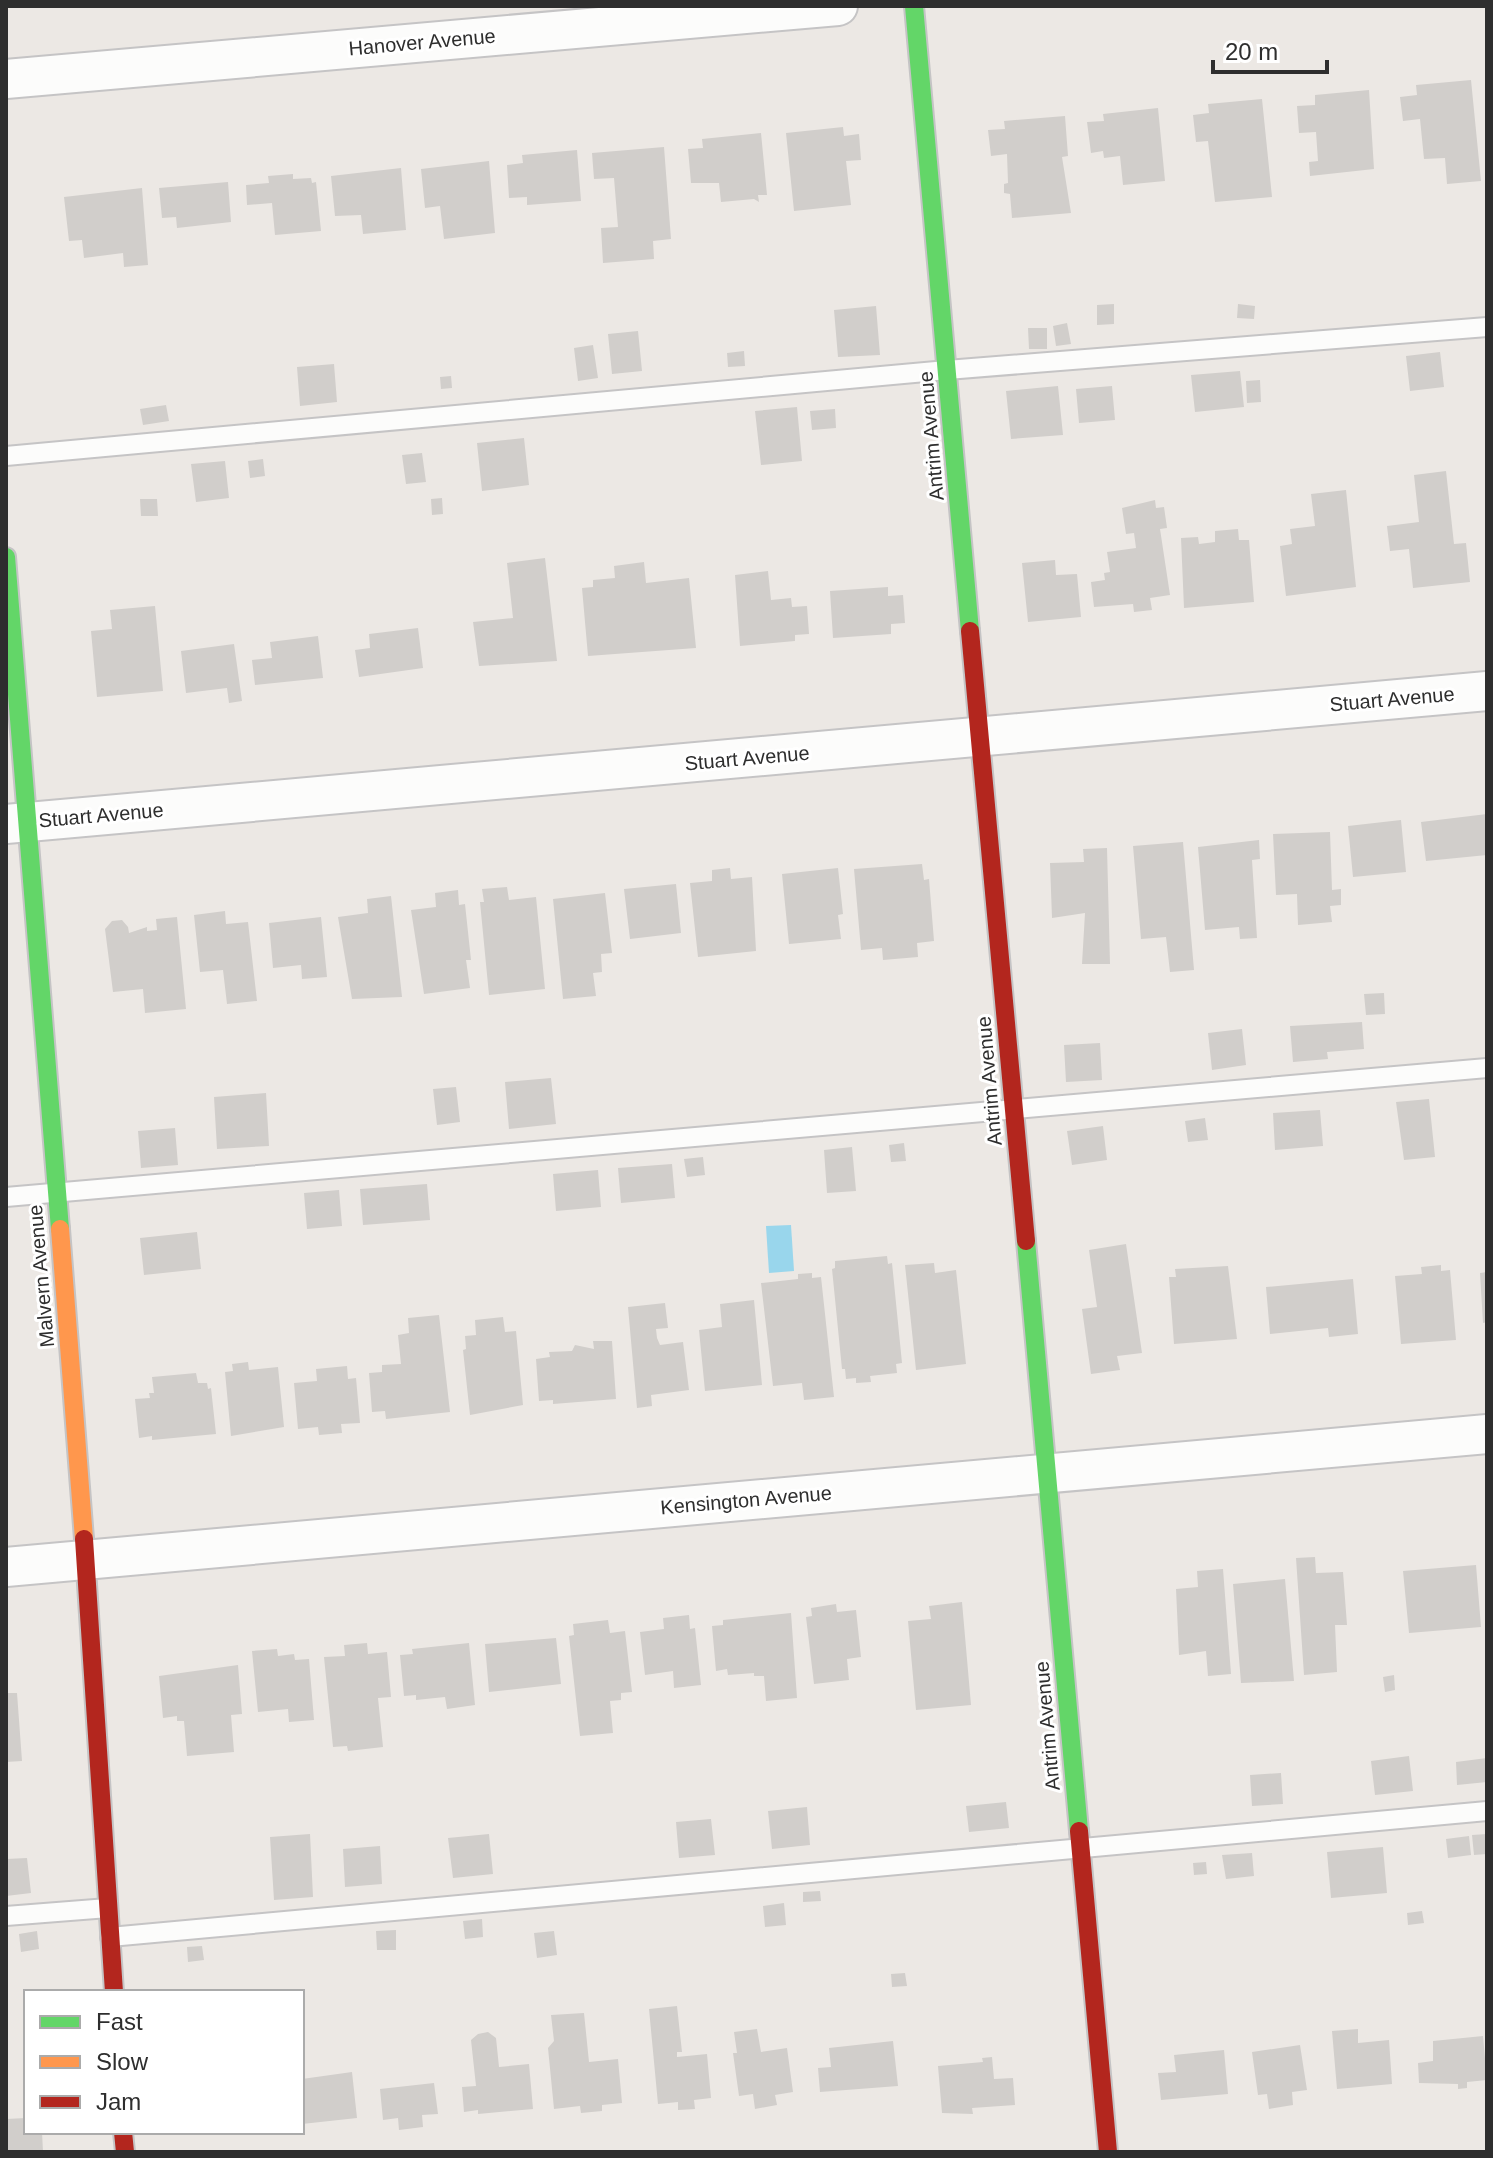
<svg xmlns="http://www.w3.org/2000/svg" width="1493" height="2158" font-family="Helvetica,sans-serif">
<rect width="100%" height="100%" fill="#ece8e4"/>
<path fill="#99d6ec" d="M791,1225L794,1271L769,1273L766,1226Z"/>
<path fill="#d1cecb" d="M1471,80L1481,181L1447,184L1445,158L1424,159L1420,119L1403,121L1400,97L1417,95L1416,85Z
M1369,90L1374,169L1310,176L1309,162L1318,161L1316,132L1299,133L1297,106L1315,105V95Z
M1262,99L1272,197L1215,202L1208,141L1196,142L1193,115L1209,113L1208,104Z
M1158,108L1165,181L1123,185L1120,156L1104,158L1103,151L1091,153L1087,122L1104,121L1103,114Z
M1065,116L1068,156L1062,157L1071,213L1012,218L1010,194L1004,193V184L1008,183L1007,154L991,156L988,130L1005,129L1004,121Z
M843,127L844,136L859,134L861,160L846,161L851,205L794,211L786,133Z
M761,133L767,195H758L759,202L754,199L721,202L719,183H691L688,149L703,148L702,139Z
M664,147L671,239L653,241L654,259L603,263L601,228L618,227L614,178L594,179L592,153Z
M577,150L581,201L527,205V197L509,198L507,165L523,163L522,155Z
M489,161L495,233L444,239L440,206L425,208L421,169Z
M401,168L406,230L363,234L361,215L335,216L331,176Z
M293,174V179L311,178L312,183L316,182L321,231L275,235L272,203L247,205L246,185L269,183L268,176Z
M228,182L231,222L177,228L176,217L162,218L159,188Z
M142,188L148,265L124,267L123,253L84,258L82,240L69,241L64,197Z
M1114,304V324L1097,325V305Z
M1238,304L1255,306L1254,319L1237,318Z
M876,306L880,355L838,357L834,310Z
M1067,323L1071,344L1056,346L1053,326Z
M1028,328H1047V349H1029Z
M638,331L642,371L612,374L608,334Z
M593,345L598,378L578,381L574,348Z
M744,351L745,366L728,367L727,353Z
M1440,352L1444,387L1410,391L1406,356Z
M334,364L337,402L300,406L297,367Z
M1240,371L1244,407L1195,412L1191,375Z
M451,376L452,388L441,389L440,377Z
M1260,380L1261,402L1247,403L1246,381Z
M1058,386L1063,435L1011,439L1006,391Z
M1112,386L1115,420L1079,423L1076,389Z
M166,405L169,421L143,425L140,409Z
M797,407L802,461L761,465L755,411Z
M835,409L836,428L812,430L810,411Z
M524,438L529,485L482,491L477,443Z
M422,453L426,482L406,484L402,455Z
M263,459L265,476L250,478L248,461Z
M225,461L229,498L196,502L191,464Z
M1446,471L1454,544L1466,543L1470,582L1413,588L1409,549L1390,551L1387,526L1419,522L1414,475Z
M1346,490L1356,587L1286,596L1280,546L1292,544L1290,529L1315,526L1311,494Z
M442,498L443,514L432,515L431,499Z
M140,499H157L158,516H141Z
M1155,500L1156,508L1164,507L1167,528L1160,529L1170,595L1150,598L1152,610L1134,612L1133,604L1094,607L1091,582L1105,580L1104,573L1110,572L1107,552L1136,548L1134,533L1126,534L1122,508Z
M1238,529L1239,540H1249L1254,602L1184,608L1181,538L1198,537L1199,544L1215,542V531Z
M545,558L557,661L479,666L473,622L513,618L507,563Z
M1055,560L1056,575L1077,574L1081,617L1028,622L1022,563Z
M644,562L646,583L689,578L696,648L588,656L582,588L593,587V580L615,578L614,566Z
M768,571L771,600L791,598L792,607L807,606L809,634L795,635V641L740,646L735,575Z
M888,587V596L903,595L905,623L891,624V634L833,638L830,591Z
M155,606L163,691L97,697L91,631L112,629L110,610Z
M418,628L423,668L359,677L355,650L370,648L369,634Z
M318,636L323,678L255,685L252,660L272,658L270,642Z
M234,644L242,701L229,703L227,688L186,693L181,651Z
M1487,814V855L1426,861L1421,822Z
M1401,820L1406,872L1353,877L1348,826Z
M1330,832L1332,890L1341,889V905L1330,906L1332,922L1298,925L1297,894L1276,895L1273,834Z
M1259,840L1260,859L1252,860L1257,938L1240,939L1239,927L1205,930L1198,847Z
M1183,842L1194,970L1170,972L1166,937L1141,939L1133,846Z
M1107,848L1110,964H1082L1085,913L1052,918L1050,863L1084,862L1083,849Z
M922,864L924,880L929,879L934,941L917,943L918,957L883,960L882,948L861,950L854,869Z
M730,868L731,879L752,877L756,951L698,957L690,883L712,881V870Z
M838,868L843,914L838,915L841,939L789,944L782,874Z
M676,884L681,933L630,939L624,889Z
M507,887L509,900L536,897L545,989L489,995L480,902H484L482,889Z
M458,890L459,905L465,904L471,960H466L470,988L424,994L411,910L436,907L435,893Z
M605,893L612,953L601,954L602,972L593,973L596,996L563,999L553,899Z
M391,896L402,997L352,999L338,917L368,913L367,899Z
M225,911L226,924L248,922L257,1001L227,1004L223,970L200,972L194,915Z
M177,917L186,1009L145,1013L143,989L113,992L105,929L112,921L122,920L128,927L129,933L147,927V931L157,930L156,919Z
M321,917L327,977L302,979L301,965L273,968L269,923Z
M1384,993L1385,1014L1366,1015L1364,994Z
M1362,1022L1364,1049L1327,1052L1328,1059L1293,1062L1290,1026Z
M1242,1029L1246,1065L1212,1070L1208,1033Z
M1100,1043L1102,1080L1066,1082L1064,1045Z
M551,1078L556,1124L509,1129L505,1082Z
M456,1087L460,1122L437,1125L433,1089Z
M266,1093L269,1146L217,1149L214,1097Z
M1429,1099L1435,1157L1404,1160L1396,1102Z
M1320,1110L1323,1146L1275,1150L1273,1113Z
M1205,1118L1208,1140L1188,1142L1185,1121Z
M1103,1126L1107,1160L1072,1165L1067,1131Z
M175,1128L178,1165L141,1168L138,1131Z
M904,1143L906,1161L891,1162L889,1145Z
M852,1147L856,1191L827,1193L824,1150Z
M703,1157L705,1175L687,1177L684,1159Z
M672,1164L675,1198L621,1203L618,1168Z
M598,1170L601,1207L556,1211L553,1174Z
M427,1184L430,1220L363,1225L360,1189Z
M339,1190L342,1226L307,1229L304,1193Z
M197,1232L201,1269L144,1275L140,1238Z
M1126,1244L1142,1353L1117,1356L1120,1370L1091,1374L1082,1309L1097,1307L1089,1250Z
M887,1256L888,1264L892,1263L902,1363L896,1364L897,1373L870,1376L871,1382L856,1383V1378L846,1379L845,1369H842L832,1269L835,1268V1261Z
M934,1263L935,1273L956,1270L966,1364L916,1370L905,1265Z
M1441,1265V1271L1450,1270L1456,1340L1401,1344L1395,1276L1422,1274L1421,1267Z
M1228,1266L1237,1339L1174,1344L1169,1277H1176L1175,1269Z
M1487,1272V1322L1483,1323L1480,1273Z
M812,1273V1278L821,1277L834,1397L804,1400L802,1383L773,1386L761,1283L798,1279V1274Z
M1353,1279L1358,1334L1329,1337L1328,1328L1270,1334L1266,1287Z
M754,1300L762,1385L705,1391L699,1330L722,1327L720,1304Z
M665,1303L668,1328L656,1329L657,1338L660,1345L683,1342L689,1390L651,1395L652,1406L637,1408L628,1307Z
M439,1315L450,1412L386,1419L385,1411L372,1412L369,1373L382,1372V1365L401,1364L398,1335L409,1333L408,1318Z
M503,1317L505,1332L516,1331L523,1405L470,1415L463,1350L466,1349L465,1336L476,1335L475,1320Z
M593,1341H612L616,1399L553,1404V1400L539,1401L536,1359L550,1357L549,1352L572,1351L575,1345L594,1349Z
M248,1362L249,1370L278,1367L284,1427L231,1436L225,1372L233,1371L232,1364Z
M347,1366L348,1379L356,1378L360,1423L341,1424L342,1433L319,1435L318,1427L298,1429L294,1383L317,1381L316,1369Z
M196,1373L198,1383H207L208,1389L211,1388L216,1434L152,1440V1436L139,1438L135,1399L150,1398L149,1393H154L152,1377Z
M1315,1557L1316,1573L1343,1572L1347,1625H1335L1337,1672L1304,1675L1296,1558Z
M1476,1565L1481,1627L1409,1633L1403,1571Z
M1223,1569L1231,1674L1208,1676L1206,1651L1179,1655L1176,1589L1198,1587L1197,1571Z
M1285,1579L1294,1681L1241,1683L1233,1584Z
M962,1602L971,1705L916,1710L908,1621L931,1619L929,1606Z
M836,1604L837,1612L856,1610L861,1657L847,1659L849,1680L814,1684L806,1617L812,1616L811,1608Z
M791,1613L797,1698L766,1701L764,1676H754V1673L728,1675L727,1669L716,1671L712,1626L723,1625V1620Z
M689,1615L690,1629L695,1628L701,1685L674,1688L673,1671L645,1675L640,1632L664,1629L663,1618Z
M608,1620L610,1633L625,1631L632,1692L621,1693V1700L610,1701L613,1733L580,1736L569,1636L574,1635L573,1624Z
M556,1638L561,1684L489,1692L485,1644Z
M367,1643L368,1654L387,1652L391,1697L378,1698L383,1747L348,1751L347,1746L333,1747L324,1657L345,1656L344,1645Z
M469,1643L475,1705L447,1709L445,1697L416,1700V1695L404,1696L400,1655L413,1654L412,1649Z
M277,1649L278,1656L294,1654L295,1660L309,1659L314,1720L289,1722L288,1709L258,1712L252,1651Z
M238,1665L242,1714L231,1715L234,1752L187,1756L184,1721H177V1716L163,1718L159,1676Z
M1394,1675L1395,1690L1385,1692L1383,1677Z
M6,1693H17L22,1761L6,1762Z
M1409,1756L1413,1791L1375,1795L1371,1761Z
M1487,1758V1782L1457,1785L1456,1762Z
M1281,1773L1283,1804L1252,1806L1250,1775Z
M1006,1802L1009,1828L969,1832L966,1806Z
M807,1807L810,1845L772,1849L768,1811Z
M711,1819L715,1855L679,1858L676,1822Z
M310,1834L313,1897L274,1900L270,1837Z
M489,1834L493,1874L453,1878L448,1838Z
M1487,1834V1854L1474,1855L1472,1835Z
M1469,1836L1471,1855L1448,1858L1446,1839Z
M380,1846L382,1884L345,1887L343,1849Z
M1383,1847L1387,1893L1331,1898L1327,1852Z
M1252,1853L1254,1876L1226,1879L1222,1855Z
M27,1858L31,1893L6,1896V1859Z
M1206,1862L1207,1874L1194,1875L1193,1863Z
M820,1891L821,1901L803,1902V1892Z
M784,1903L786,1925L765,1927L763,1906Z
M1422,1911L1424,1923L1408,1925L1407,1913Z
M482,1919L483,1937L465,1939L463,1921Z
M396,1930V1950H377L376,1931Z
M37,1931L39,1949L21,1952L19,1934Z
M554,1931L557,1955L537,1958L534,1933Z
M202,1946L204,1960L188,1962L187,1947Z
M905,1973L907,1986L892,1987L891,1974Z
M677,2006L682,2052H677V2057L707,2054L711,2098L694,2100L695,2109L678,2110V2102L658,2104L649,2009Z
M584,2013L589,2062L618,2059L622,2103L602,2105V2111L581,2113L580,2106L554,2109L548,2048L554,2041L551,2015Z
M757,2029L761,2052L787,2048L793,2092L775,2095L777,2105L755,2109L753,2094L739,2096L733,2053H737L734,2032Z
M1358,2029V2043L1389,2040L1392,2084L1337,2089L1332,2031Z
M488,2032L496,2038L499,2067L529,2064L533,2109L478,2114V2110L464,2112L462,2087L476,2086L471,2040L478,2034Z
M1483,2036L1487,2080L1467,2082V2088L1458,2089V2084L1419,2083L1418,2063L1433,2061V2041Z
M893,2041L898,2086L820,2092L818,2068L831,2067L829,2048Z
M1300,2045L1307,2090L1292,2092L1293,2105L1269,2109L1267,2094L1258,2095L1252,2052Z
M1224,2050L1228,2094L1161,2100L1158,2073L1176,2072L1174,2055Z
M992,2057L994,2079L1013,2078L1015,2105L972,2108L973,2114L942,2113L938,2066L983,2062L982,2058Z
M352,2072L357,2118L302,2124V2079Z
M434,2083L438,2114L422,2115L423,2127L399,2130L398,2118L383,2120L380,2089Z
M26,2118V2132H42L43,2152H6V2119Z"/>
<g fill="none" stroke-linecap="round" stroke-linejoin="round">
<defs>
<path id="lane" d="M6,456L947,370L1487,327
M6,1197L1487,1068
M6,1916L108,1908
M110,1937L1487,1811"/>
<path id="street" d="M6,79L838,6
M6,824L1487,691
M6,1567L1487,1434"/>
<path id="fast" d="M914,6L970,631
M6,557L60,1229
M1026,1241L1079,1831"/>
<path id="slow" d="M60,1229L84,1539"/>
<path id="jam" d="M970,631L1026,1241
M84,1539L114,1992
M1079,1831L1108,2152
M123,2132L125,2152"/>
</defs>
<use href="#lane" stroke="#c5c4c5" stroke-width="22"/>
<use href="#street" stroke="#c5c4c5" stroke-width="42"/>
<use href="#fast" stroke="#c5c4c5" stroke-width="22"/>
<use href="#slow" stroke="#c5c4c5" stroke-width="22"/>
<use href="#jam" stroke="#c5c4c5" stroke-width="22"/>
<use href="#lane" stroke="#fcfcfb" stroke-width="18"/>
<use href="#street" stroke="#fcfcfb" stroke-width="38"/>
<use href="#fast" stroke="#63d668" stroke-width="18"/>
<use href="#slow" stroke="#ff974d" stroke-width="18"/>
<use href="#jam" stroke="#b3261e" stroke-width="18"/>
</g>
<g text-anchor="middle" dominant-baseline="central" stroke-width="6" stroke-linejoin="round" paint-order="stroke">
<g font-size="20" fill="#2e2e2e" stroke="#fff">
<text transform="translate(422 42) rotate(-5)">Hanover Avenue</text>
<text transform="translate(931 436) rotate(-95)">Antrim Avenue</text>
<text transform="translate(1392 699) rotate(-5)">Stuart Avenue</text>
<text transform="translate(747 758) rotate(-5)">Stuart Avenue</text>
<text transform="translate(101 815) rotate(-5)">Stuart Avenue</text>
<text transform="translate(989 1081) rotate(-95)">Antrim Avenue</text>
<text transform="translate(41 1276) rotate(-95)">Malvern Avenue</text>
<text transform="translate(746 1500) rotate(-5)">Kensington Avenue</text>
<text transform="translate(1047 1726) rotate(-95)">Antrim Avenue</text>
</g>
</g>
<rect width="1493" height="2158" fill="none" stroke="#2e2e2e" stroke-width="16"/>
<rect x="24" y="1990" width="280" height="144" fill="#ffffff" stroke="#ababab" stroke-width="2"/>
<rect x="40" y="2016" width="40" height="12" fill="#63d668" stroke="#ababab" stroke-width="2"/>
<text x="96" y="2030" font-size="24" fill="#2e2e2e">Fast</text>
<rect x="40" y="2056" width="40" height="12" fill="#ff974d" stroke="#ababab" stroke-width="2"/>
<text x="96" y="2070" font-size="24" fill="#2e2e2e">Slow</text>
<rect x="40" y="2096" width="40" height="12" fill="#b3261e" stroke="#ababab" stroke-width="2"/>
<text x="96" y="2110" font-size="24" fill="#2e2e2e">Jam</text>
<path d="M1213 60v12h114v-12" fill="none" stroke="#2e2e2e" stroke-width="4"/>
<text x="1225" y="60" font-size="24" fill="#2e2e2e" stroke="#ffffff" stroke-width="6" paint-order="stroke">20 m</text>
</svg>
